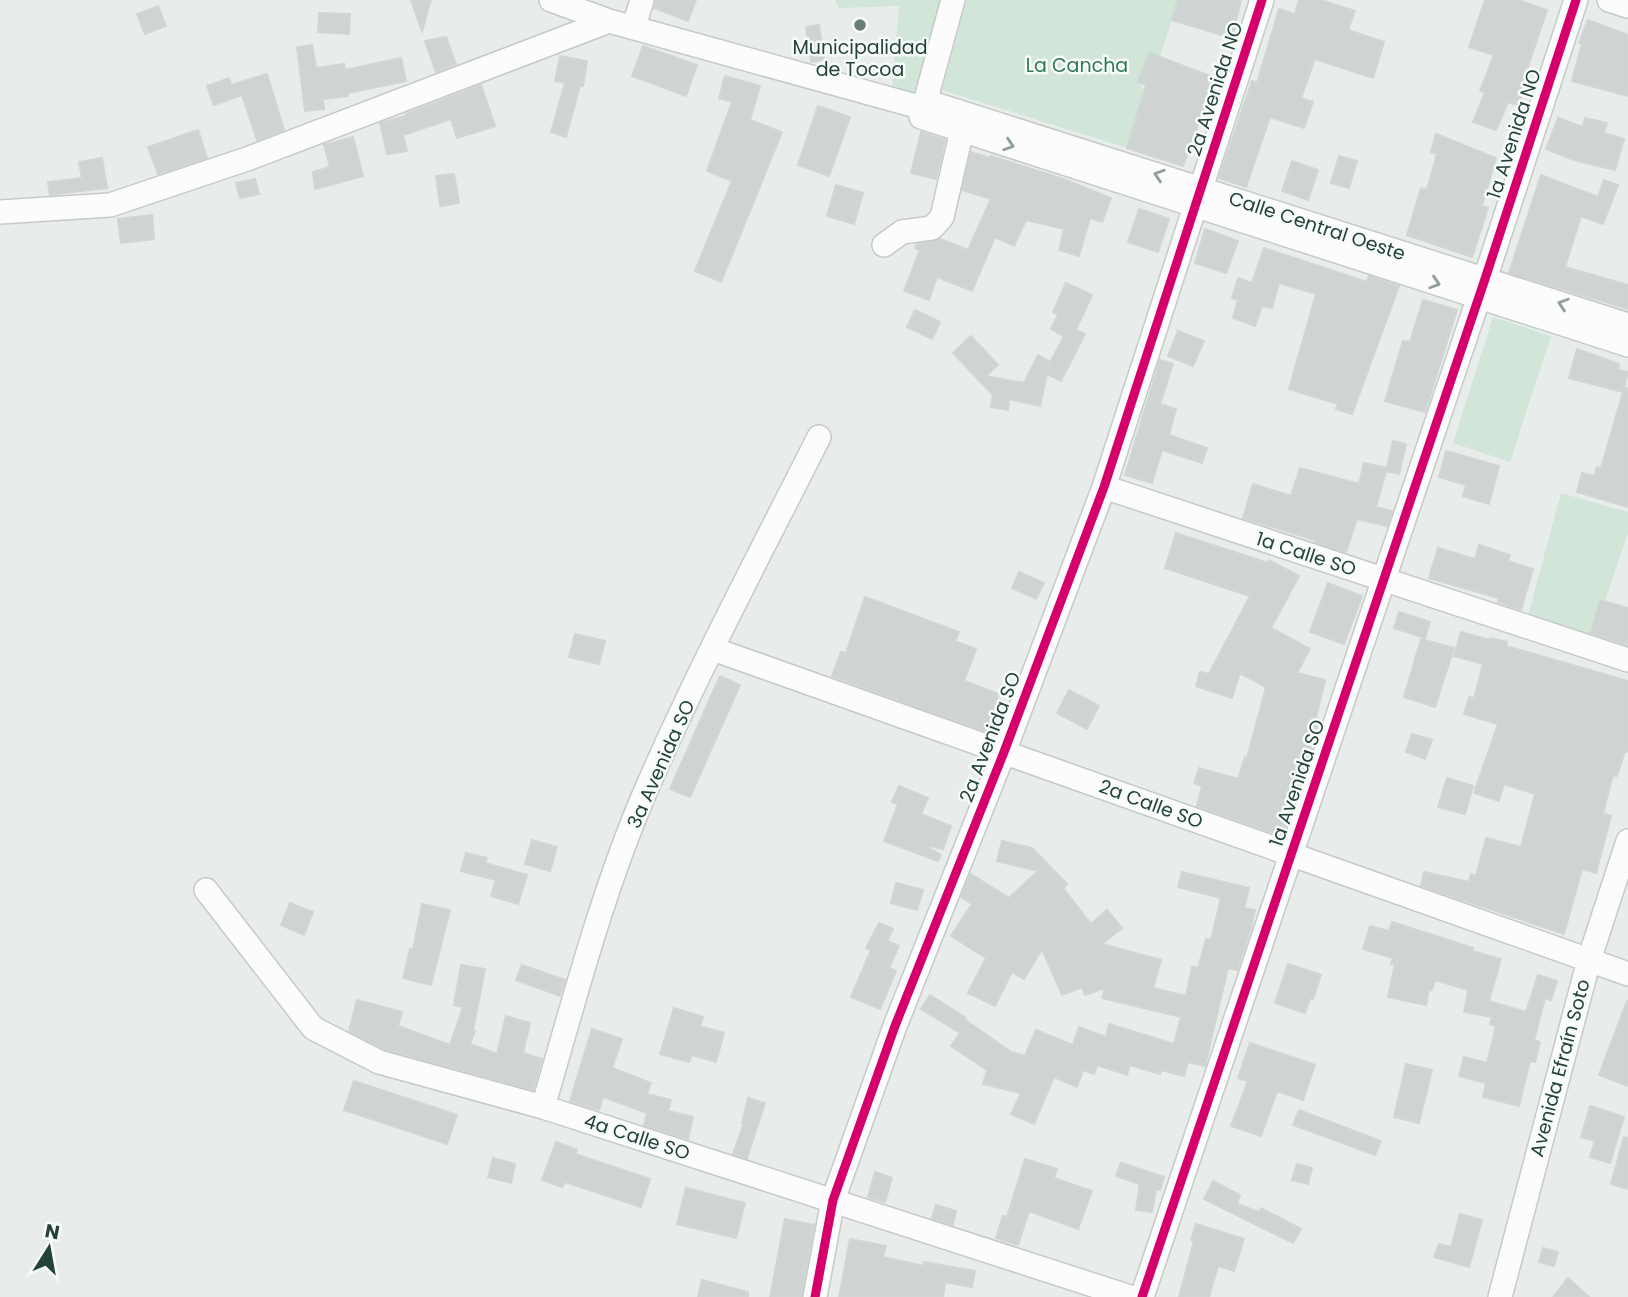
<svg xmlns="http://www.w3.org/2000/svg" width="1628" height="1297" font-family="Poppins,sans-serif">
<rect width="100%" height="100%" fill="#e8edeb"/>
<path fill="#d1e6d8" d="M835,0H949L922,97L892,86L899,6L839,8Z
M967,0H1178L1160,57L1149,53L1139,82L1145,91L1127,148L942,90Z
M1493,317L1551,336L1510,462L1453,443Z
M1561,493L1628,512V533L1591,642L1527,619Z"/>
<path fill="#cfd4d2" stroke="#d1d6d4" stroke-width="2" d="M411,0H431L422,31Z
M656,0H696L688,21L654,8Z
M1178,0H1241L1232,38L1172,20Z
M1299,0H1321L1355,11L1348,30L1384,42L1373,78L1315,59L1301,98L1313,102L1304,128L1270,117L1246,187L1219,178L1252,81L1257,83L1279,9L1295,14Z
M1485,0H1518L1547,10L1526,73L1530,75L1518,105L1508,102L1496,130L1473,122L1485,93L1480,91L1494,55L1469,47Z
M158,6L166,26L145,34L137,14Z
M319,13L350,14L349,34L318,32Z
M1588,20L1628,35V96L1572,81L1582,44L1579,43Z
M819,25L824,60L811,62L806,27Z
M446,37L456,64L436,72L425,41Z
M312,45L316,68L344,64L345,70L401,58L406,81L348,93V96L323,99L324,109L305,111L297,47Z
M643,46L697,65L686,96L632,76Z
M1149,53L1216,78L1183,166L1127,148L1146,85L1138,82Z
M560,56L587,61L583,86H580L566,137L551,132L565,83L555,81Z
M267,74L284,130L257,140L242,95L214,105L207,86L229,78L231,85Z
M725,76L760,86L750,120L782,132L721,282L695,271L732,181L707,171L732,102L719,98Z
M481,85L495,126L457,138L451,119L403,135L407,151L387,154L380,123L406,116V114Z
M818,106L850,117L829,176L798,165Z
M1558,118L1583,127L1585,118L1607,123L1604,133L1624,139L1615,170L1574,160L1546,149Z
M198,130L207,158L158,174L148,147Z
M921,132L945,140L936,179L911,173Z
M1436,134L1496,158L1482,206L1488,208L1472,257L1407,235L1421,188L1427,190L1437,154L1431,152Z
M353,137L363,176L315,189L313,172L330,167L324,145Z
M971,152L990,158L991,156L1063,179L1111,198L1102,222L1090,218L1079,256L1059,250L1064,229L1026,220L1014,246L995,237L972,291L937,277L929,300L904,291L920,250L915,248L917,244L940,239L968,250L991,199L962,190Z
M1339,156L1357,161L1349,188L1331,183Z
M102,158L107,188L50,195L48,182L82,178L79,162Z
M1292,161L1318,170L1308,200L1282,191Z
M454,174L459,203L440,206L436,176Z
M1541,175L1598,197L1604,180L1618,185L1603,224L1581,216L1565,267L1628,285V309L1509,273Z
M255,179L259,194L240,198L236,183Z
M836,185L863,193L854,224L827,216Z
M1139,209L1169,219L1158,252L1128,242Z
M152,215L154,239L121,243L118,219Z
M1205,229L1238,241L1226,273L1195,263Z
M1264,248L1367,282L1369,276L1399,286L1352,414L1336,409L1338,404L1289,389L1316,294L1279,283L1272,308L1262,306L1255,326L1233,318L1238,300L1232,298L1238,278L1252,283Z
M1066,283L1092,295L1076,330L1085,334L1061,381L1047,374L1040,406L1009,399L1008,410L991,407L993,395L953,353L971,336L998,365L986,376L1024,383L1038,355L1049,361V365L1064,336L1051,329L1058,315L1053,312Z
M1423,300L1457,310L1425,412L1385,401L1403,341L1410,342Z
M915,310L940,322L932,339L907,327Z
M1178,331L1204,341L1193,366L1168,356Z
M1577,349L1619,364L1618,370L1628,372L1624,388H1628V507L1577,492L1582,473L1594,476L1597,467L1601,468L1623,392L1569,378Z
M1160,360L1173,364L1160,404L1176,409L1169,435L1207,448L1202,463L1162,450L1152,483L1125,475Z
M1393,441L1406,444L1399,474L1386,471Z
M1446,451L1499,466L1489,504L1463,496L1466,485L1439,477Z
M1364,463L1387,468L1376,507L1392,511L1387,526L1357,519L1346,552L1314,542L1315,540L1243,518L1253,484L1291,496L1300,468L1359,484Z
M1176,533L1268,563L1269,560L1299,576L1271,628L1310,649L1297,673L1325,680L1316,718L1319,719L1312,748L1282,836L1197,806L1202,786L1194,783L1199,768L1238,779L1245,757L1247,758L1266,687L1240,673L1232,698L1196,686L1200,672L1209,674L1250,596L1165,568Z
M1479,545L1510,555L1508,561L1533,569L1521,610L1498,602L1499,598L1429,578L1438,548L1475,559Z
M1019,572L1044,583L1036,599L1012,588Z
M1328,583L1362,596L1344,644L1310,632Z
M865,597L959,632L955,641L976,649L964,681L999,694L985,731L832,676L841,652L846,653Z
M1600,600L1628,608V645L1591,633Z
M1399,612L1430,622L1425,638L1394,628Z
M1461,632L1490,640V638L1507,642L1506,646L1628,681V752L1625,751L1617,776L1613,775L1603,813L1611,816L1596,873L1582,869L1564,934L1421,886L1424,872L1469,882L1471,874L1476,876L1486,838L1521,847L1535,794L1504,784L1499,801L1474,793L1498,724L1464,714L1469,697L1474,698L1483,664L1454,656Z
M575,634L605,641L599,664L569,657Z
M1421,639L1454,648L1435,707L1404,697Z
M720,676L740,685L690,797L670,789Z
M1069,690L1099,706L1087,729L1057,713Z
M1412,734L1432,740L1425,759L1406,752Z
M1447,778L1473,786L1465,814L1438,807Z
M899,786L928,798L921,814L951,826L943,849L922,844L941,855L938,861L884,841L898,804L892,802Z
M532,840L557,847L550,871L525,864Z
M1002,841L1032,848L1067,884L1063,888L1091,924L1107,910L1122,928L1102,944L1161,960L1153,988L1186,996L1192,967L1198,968L1206,939L1211,940L1221,898L1178,887L1182,872L1249,888L1244,908L1255,910L1251,928L1237,970L1228,968L1205,1066L1188,1062L1184,1076L1161,1070L1160,1074L1130,1065L1127,1075L1097,1065L1094,1074L1083,1070L1077,1087L1054,1077L1034,1124L1011,1114L1021,1093L983,1084L987,1070L951,1046L960,1033L921,1009L930,995L965,1017L964,1019L1011,1052L1025,1056L1036,1030L1073,1045L1079,1027L1106,1037L1109,1024L1174,1044L1181,1017L1102,998L1105,988L1085,995L1082,987L1062,995L1042,949L1024,979L1012,972L995,1006L968,993L986,958L951,936L972,904L961,897L969,878L971,874L1009,898L1038,871L997,861Z
M466,853L487,858L485,863L527,875L518,904L491,896L496,880L461,871Z
M896,883L923,890L917,910L891,903Z
M290,903L313,912L304,935L281,925Z
M422,904L450,910L431,985L403,978L410,949L413,950Z
M1392,922L1473,948L1472,951L1501,959L1489,1001L1526,1012L1538,975L1557,981L1551,1000L1545,998L1534,1040L1540,1042L1535,1062L1530,1061L1519,1106L1483,1097L1486,1083L1459,1076L1464,1057L1487,1063L1496,1026L1490,1024L1492,1017L1464,1012L1468,990L1435,980L1432,990L1429,989L1426,1005L1388,997L1395,964H1391L1393,958L1363,949L1370,926L1389,931Z
M879,923L893,929L887,941L899,946L889,968L896,971L880,1009L851,997L871,950L866,948Z
M1288,964L1321,975L1313,999L1310,998L1305,1013L1275,1003Z
M461,965L485,969L473,1030L475,1031L470,1044L497,1054L506,1016L530,1023L523,1053L542,1059L533,1090L384,1049L349,1031L357,1000L402,1012L398,1026L450,1045L463,1007L454,1005Z
M522,965L565,980L560,996L516,980Z
M1627,1001H1628V1086L1599,1075Z
M674,1008L703,1017L700,1026L724,1033L716,1062L692,1055L689,1062L660,1054Z
M592,1029L622,1039L612,1068L651,1083L647,1094L671,1100L668,1111L693,1117L688,1139L644,1125L647,1113L603,1097L599,1110L570,1101Z
M1250,1043L1315,1065L1303,1100L1277,1091L1261,1136L1231,1126L1248,1081L1238,1078Z
M1406,1064L1432,1070L1419,1123L1394,1117Z
M354,1081L457,1115L447,1144L344,1110Z
M748,1098L765,1103L747,1158L733,1154L744,1123H742Z
M1590,1106L1624,1117L1610,1163L1590,1157L1595,1141L1581,1137Z
M1299,1110L1381,1141L1375,1155L1293,1125Z
M1624,1137L1628,1138V1189L1611,1184Z
M556,1142L577,1150L575,1154L650,1179L641,1207L565,1182L562,1187L542,1180Z
M493,1158L515,1164L511,1183L488,1177Z
M1025,1159L1057,1169L1054,1178L1092,1191L1078,1229L1029,1211L1018,1245L996,1238L1003,1216L1007,1217Z
M1121,1163L1164,1177L1160,1190L1156,1189L1152,1212L1136,1210L1140,1184L1116,1176Z
M1297,1164L1312,1168L1308,1184L1292,1180Z
M875,1172L892,1178L885,1202L868,1197Z
M1213,1181L1240,1195L1237,1204L1259,1212L1261,1208L1301,1229L1293,1243L1204,1199Z
M686,1188L745,1203L736,1238L677,1224Z
M936,1205L956,1211L953,1225L932,1218Z
M1460,1214L1482,1220L1469,1267L1434,1257L1439,1244L1451,1247Z
M785,1219L814,1225L801,1297H770Z
M1196,1224L1244,1239L1234,1271L1218,1266L1209,1297H1179L1194,1241L1191,1240Z
M850,1239L886,1246L883,1257L924,1266V1262L975,1271L972,1287L945,1282L943,1297H839Z
M1543,1248L1558,1252L1554,1266L1539,1262Z
M1568,1278L1589,1297H1553Z
M702,1280L748,1292V1297H698Z"/>
<g fill="none" stroke-linecap="round" stroke-linejoin="round">
<defs>
<path id="minor" d="M551,0L609,21L923,108
M953,0L921,117L1628,345
M1609,0L1628,6
M634,26L642,0
M925,101L1628,325
M0,212L110,205L247,159L609,21
M884,245L902,232L932,228L942,217L962,130
M1104,487L1628,660
M713,649L1628,974
M206,890L313,1028L379,1062L543,1107L1130,1297
M543,1107C574,1001 602,892 646,790C698,670 760,554 819,437
M815,1297L833,1200L895,1026L1004,752L1104,487L1262,0
M1142,1297L1485,279L1576,0
M1500,1297L1589,960L1628,841"/>
</defs>
<use href="#minor" stroke="#c5cac8" stroke-width="26"/>
<use href="#minor" stroke="#fcfcfc" stroke-width="23"/>
<defs>
<path id="cycleway" d="M815,1297L833,1200L895,1026L1004,752L1104,487L1262,0
M1142,1297L1485,279L1576,0"/>
</defs>
<use href="#cycleway" stroke="#f7fbf9" stroke-width="13"/>
<use href="#cycleway" stroke="#d6006c" stroke-width="9"/>
</g>
<defs><path id="oneway-chevron" d="M-2-3.5L2.5 0L-2 3.5" fill="none" stroke-width="1.6" stroke-linecap="round" stroke-linejoin="round" transform="scale(1.75)"/></defs>
<g stroke="#909f9b">
<use href="#oneway-chevron" transform="translate(1009 145) rotate(18)"/>
<use href="#oneway-chevron" transform="translate(1159 175) rotate(-162)"/>
<use href="#oneway-chevron" transform="translate(1435 283) rotate(18)"/>
<use href="#oneway-chevron" transform="translate(1563 304) rotate(-162)"/>
</g>
<circle fill="#697e78" stroke="#f7fbf9" stroke-width="2.5" cx="860" cy="25" r="7"/>
<g text-anchor="middle" dominant-baseline="central" stroke-width="5" stroke-linejoin="round" paint-order="stroke">
<g font-size="19" fill="#24423a" stroke="#f7fbf9">
<text x="860" y="47">Municipalidad<tspan x="860" dy="22">de Tocoa</tspan></text>
</g>
<g font-size="19" fill="#2d7a4b" stroke="#f7fbf9">
<text x="1077" y="65">La Cancha</text>
</g>
<g font-size="19" fill="#24423a" stroke="#f7fbf9">
<text transform="translate(1215 89) rotate(-72)">2a Avenida NO</text>
<text transform="translate(1514 134) rotate(-72)">1a Avenida NO</text>
<text transform="translate(1317 226) rotate(18)">Calle Central Oeste</text>
<text transform="translate(1306 554) rotate(18)">1a Calle SO</text>
<text transform="translate(990 737) rotate(-69)">2a Avenida SO</text>
<text transform="translate(661 764) rotate(-66)">3a Avenida SO</text>
<text transform="translate(1297 783) rotate(-71)">1a Avenida SO</text>
<text transform="translate(1151 804) rotate(20)">2a Calle SO</text>
<text transform="translate(1560 1068) rotate(-75)">Avenida Efraín Soto</text>
<text transform="translate(637 1137) rotate(18)">4a Calle SO</text>
</g>
</g>
<g transform="translate(49 1248) rotate(11)" stroke="#f7fbf9" stroke-width="5" paint-order="stroke">
<path d="M0-5L12 26L0 18L-12 26Z" fill="#24423a"/>
<text y="-10" font-size="19" font-weight="bold" text-anchor="middle" fill="#24423a">N</text>
</g>
</svg>
